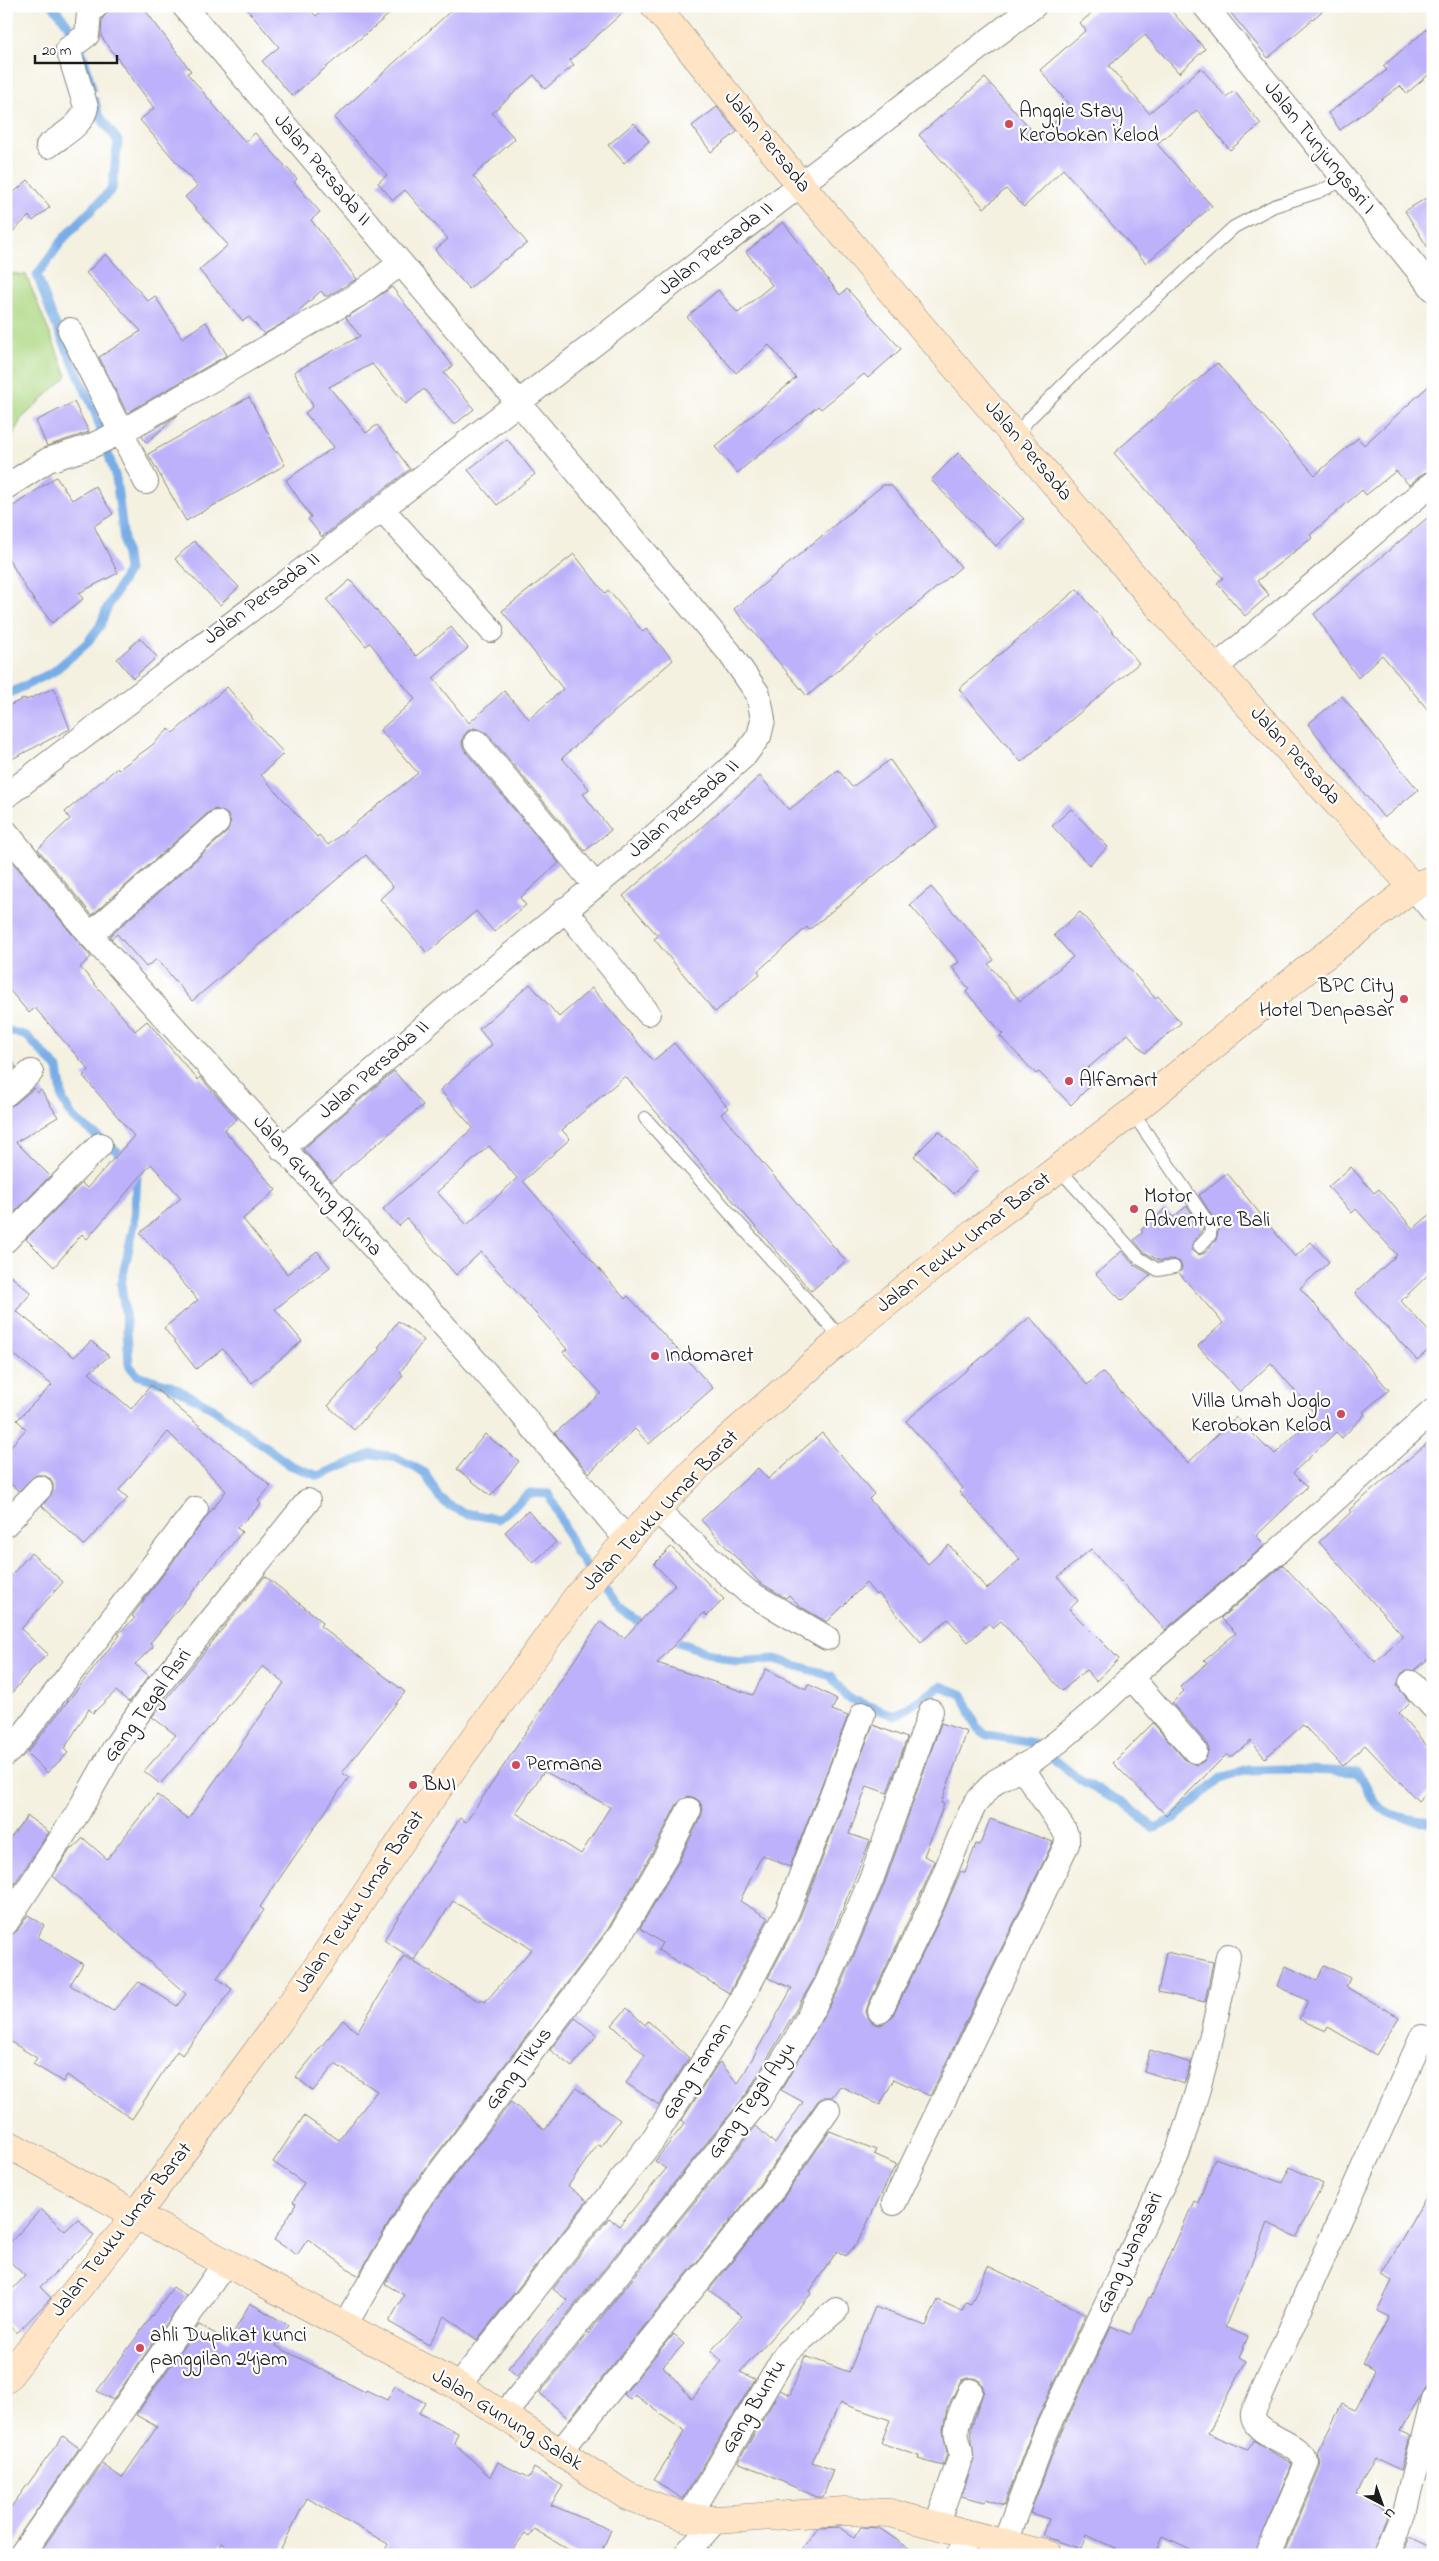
<svg xmlns="http://www.w3.org/2000/svg" width="1439" height="2561" font-family="'Indie Flower',sans-serif">
<rect width="100%" height="100%" fill="#fff"/>
<filter id="ink" filterUnits="userSpaceOnUse"><feTurbulence type="fractalNoise" baseFrequency=".02" numOctaves="2"/><feDisplacementMap in="SourceGraphic" scale="10" xChannelSelector="R" yChannelSelector="G"/><feConvolveMatrix kernelMatrix="1 2 1 2 8 2 1 2 1" color-interpolation-filters="sRGB"/></filter>
<filter id="wash" filterUnits="userSpaceOnUse"><feTurbulence type="fractalNoise" baseFrequency=".0096" numOctaves="4" result="noise"/><feDisplacementMap in="SourceGraphic" scale="20" xChannelSelector="R" yChannelSelector="G"/><feGaussianBlur stdDeviation="1.12" result="paint"/><feColorMatrix in="noise" values="0 0 0 0 0 0 0 0 0 0 0 0 0 0 0 0 0 1.4 0 .05"/><feComposite in="paint" operator="in"/></filter>
<g filter="url(#wash)">
<rect width="100%" height="100%" fill="#f4f1e1"/>
<path fill="#add884" stroke="#647a50" d="M6,273L26,275L67,376L21,419L6,450Z"/>
<g fill="none" stroke-linecap="round" stroke-linejoin="round">
<path stroke="#78ade6" stroke-width="9" d="M53,6C78,34 83,53 92,88
M6,695L53,672L86,644L100,626L107,608L128,571L116,478L95,412L52,316L37,275L64,238L112,189L118,141L98,114L95,101
M6,1030L27,1036L58,1069L63,1101L73,1118L117,1151L126,1161
M133,1172L137,1177L134,1225L121,1284L127,1328L129,1365L137,1375L169,1385L211,1407L290,1465L318,1476L372,1454L395,1457L425,1473L438,1496L448,1505L465,1513L498,1519L530,1493L549,1494L576,1552L618,1609L649,1627
M666,1638L736,1662L775,1659L831,1676L846,1697L895,1716L941,1686L963,1695L977,1728L988,1735L1034,1743L1081,1781L1123,1802L1154,1828L1175,1818L1222,1777L1249,1770L1282,1769L1356,1772C1365,1779 1365,1786 1370,1795C1382,1818 1411,1820 1433,1822"/>
</g>
<g id="blocks">
<path fill="#bcb1fa" fill-rule="evenodd" d="M113,6H142L191,71L187,73L245,142L255,133L297,179L294,182L320,212L311,220L357,279L328,296H325L321,291L288,320L264,334L249,317L243,321L199,270L228,245L185,197L197,186L140,120L154,108L101,36L102,19Z
M244,6H307L316,16L327,6H399L292,96L262,61L279,47Z
M456,6H630L570,60L574,65L545,89L534,75L492,113L515,139L473,176L527,243L505,260L504,259L469,289L435,250L448,239L405,190L393,200L378,183L387,175L334,118Z
M1100,6H1167L1205,49L1179,73L1145,35L1109,66L1149,113L1201,68L1226,97L1234,91L1261,124L1230,150L1197,110L1157,144L1212,206L1146,263L1063,169L1024,207L1006,189L984,208L919,135L985,78L1037,136L1072,108L1040,70L1086,30L1080,23Z
M1225,6H1328L1268,58Z
M1433,24V71L1407,93L1400,86L1340,130L1328,113L1387,70L1383,66Z
M717,107L737,132L711,152L692,126Z
M634,123L649,141L624,163L608,145Z
M28,180L50,207L33,221L29,216L6,238V199Z
M1433,194V256L1405,211Z
M783,222L840,295L847,289L901,349L868,378L864,374L821,409L818,406L737,473L715,447L796,378L769,345L736,373L687,317L718,290L738,313L772,285L746,252Z
M106,254L148,301L155,296L182,338L206,322L227,355L127,413L99,357L141,331L86,273Z
M392,287L453,366L444,373L474,409L454,425L424,389L406,404L372,364L329,387L366,433L377,425L410,469L322,537L308,519L311,517L286,480L334,447L305,413L313,406L294,372L360,336L346,318Z
M1217,363L1315,475L1358,438L1364,445L1433,382V470L1424,473L1409,485L1396,471L1366,495L1362,490L1310,535L1312,538L1257,581L1269,595L1245,616L1217,583L1223,578L1114,453Z
M249,397L285,465L186,521L148,454Z
M74,402L89,432L47,446L36,421Z
M178,415L146,443L142,436Z
M507,439L535,474L497,505L468,470Z
M958,453L1024,519L996,546L931,480Z
M56,477L72,500L95,486L113,514L94,526L118,573L79,593L83,599L52,623L28,592L6,554V511Z
M883,485H891L961,567L807,696L734,609Z
M1433,513V716L1382,655L1358,678L1314,614Z
M194,541L239,587L220,605L175,559Z
M574,554L605,593L608,590L643,632L646,629L673,660L562,758L589,789L583,794L611,830L585,851L487,733L474,728L468,731L463,737L462,744L465,751L559,863L520,898L526,905L494,932L476,911L427,953L380,899L393,887L366,855L192,1001L157,959L146,967L117,934L112,939L110,936L226,833L231,821L227,814L215,809L208,813L92,915L38,849L70,819L65,812L117,768L118,770L151,746L169,729L173,733L227,687L252,716L250,717L284,753L261,775L317,837L319,835L328,845L418,773L380,730L415,699L370,643L366,646L327,600L350,580L416,656L451,627L468,648L433,678L469,723L504,691L529,719L563,689L502,611Z
M1077,589L1139,663L1021,762L959,689Z
M140,638L157,657L133,678L117,659Z
M54,688L70,729L6,762V707L25,698L26,700Z
M1342,696L1418,790L1384,818L1308,724Z
M890,760L937,827L910,846L809,930L807,927L758,971L760,974L715,1012L654,939L658,936L623,896L760,776L789,810L838,770L852,787Z
M1071,809L1108,847L1089,865L1052,826Z
M6,854L91,957L80,967L135,1031L147,1021L198,1080L200,1077L237,1119L224,1130L276,1190L243,1219L287,1274L317,1251L330,1267L275,1309L302,1341L252,1383L223,1349L196,1369L164,1328L198,1300L140,1233L181,1198L151,1164L87,1239L82,1234L54,1267L26,1239L82,1183L87,1188L134,1136L83,1076L89,1070L35,1008L29,1013L6,986Z
M931,887L986,949L994,960L988,964L1020,1001L1073,957L1054,935L1080,912L1155,998L1158,996L1181,1023L1145,1053L1128,1034L1082,1073L1092,1084L1071,1105L1039,1072L1036,1074L1000,1036L1003,1034L966,992L969,989L952,967L959,962L910,905Z
M530,984L559,1017L592,988L653,1061L674,1043L728,1108L721,1114L846,1261L811,1291L625,1076L562,1130L570,1139L523,1181L625,1299L628,1296L713,1388L649,1444L635,1429L589,1473L555,1433L601,1393L563,1352L567,1349L481,1252L456,1275L407,1219L399,1226L383,1209L473,1128L440,1090L492,1045L479,1029ZM489,1146L517,1178L467,1225L437,1192Z
M6,1054L16,1067L6,1075Z
M394,1071L423,1105L332,1182L303,1149Z
M34,1088L37,1093L41,1090L58,1117L16,1142L50,1176L7,1220L6,1107L15,1104Z
M939,1131L978,1169L954,1194L914,1156Z
M1351,1167L1374,1193L1379,1189L1413,1229L1433,1212V1270L1401,1301L1433,1336V1346L1417,1360L1355,1293L1397,1255L1356,1209L1352,1213L1328,1187Z
M1227,1173L1295,1257L1311,1242L1329,1262L1300,1288L1389,1390L1363,1412L1365,1414L1342,1438L1336,1432L1293,1473L1307,1487L1256,1536L1265,1545L1165,1630L1091,1549L1058,1577L1078,1601L1069,1609L1119,1659L1096,1681L1086,1670L1062,1691L1001,1621L993,1628L989,1623L968,1642L948,1619L921,1642L878,1593L876,1595L866,1583L827,1622L801,1607L789,1595L786,1598L759,1582L701,1520L758,1468L768,1479L822,1433L874,1494L869,1499L928,1564L949,1545L987,1589L1020,1559L959,1492L963,1488L906,1421L1030,1317L1087,1385L1102,1372L1188,1463L1236,1417L1267,1448L1268,1447L1275,1454L1316,1415L1271,1363L1240,1392L1198,1346L1223,1323L1179,1273L1182,1269L1180,1262L1173,1259L1160,1261L1144,1252L1134,1240L1143,1232L1141,1230L1165,1209L1173,1217L1187,1206L1203,1229L1193,1242L1191,1250L1198,1255L1205,1253L1216,1240L1219,1227L1199,1195Z
M1122,1251L1134,1265L1151,1275L1122,1301L1096,1274Z
M6,1272L31,1293L16,1311L74,1357L91,1341L109,1356L89,1373L131,1409L151,1385L271,1486L258,1501L261,1504L237,1528L242,1532L150,1643L153,1647L135,1664L149,1676L129,1702L116,1691L93,1713L89,1709L64,1749L68,1753L47,1773L27,1753L120,1635L118,1634L135,1618L132,1616L226,1491L168,1432L119,1490L128,1498L84,1545L42,1506L53,1492V1484L49,1478L43,1475H36L19,1491L6,1480V1452L26,1429L17,1420L52,1385L6,1348Z
M398,1321L424,1340L400,1372L403,1376L354,1430L328,1406L380,1349L378,1348Z
M485,1434L519,1461L491,1496L457,1469Z
M1433,1438V1655L1415,1670L1402,1673L1397,1686L1410,1702L1399,1713L1433,1753V1787L1418,1801L1365,1745L1343,1766L1303,1725L1265,1758L1251,1741L1230,1758L1227,1754L1166,1815L1113,1763L1153,1723L1185,1760L1197,1765L1204,1761L1209,1749L1206,1742L1172,1703L1184,1691L1180,1687L1207,1663L1204,1660L1236,1633L1221,1618L1283,1565L1375,1662L1403,1636L1319,1542L1351,1512L1349,1510Z
M528,1511L556,1542L533,1563L505,1532Z
M671,1547L724,1599L707,1616L704,1613L657,1663L753,1695L766,1669L806,1689L808,1684L837,1699L832,1710L848,1716L790,1867L762,1855L740,1901L768,1918L729,1993L658,1950L662,1943L640,1928L678,1863L701,1816L703,1809L700,1802L695,1798L688,1796L677,1804L654,1849L608,1929L404,2197L358,2276L308,2239L297,2255L274,2240L296,2204L293,2202L304,2183L273,2162L304,2116L339,2140L377,2091L335,2064L313,2091L296,2077L343,2020L357,2032L404,1956L480,2002L481,1999L485,2002L532,1949L453,1901L414,1960L384,1940L460,1818L466,1822L600,1622L624,1638L675,1585L654,1564ZM544,1771L610,1807L581,1854L516,1813Z
M31,1553L63,1582L21,1629L48,1654L31,1670L6,1700V1581Z
M265,1576L323,1622L320,1626L405,1692L342,1773L349,1777L260,1907L264,1910L217,1978L232,1989L182,2055L177,2051L132,2119L67,2075L63,2082L33,2064L37,2058L6,2039V1937L17,1931L28,1915L44,1925L38,1937L83,1964L70,1985L113,2011L139,1982L177,2006L186,1994L53,1876L71,1848L73,1849L83,1838L107,1859L157,1795L188,1819L284,1683L263,1666L160,1784L144,1771L176,1735L152,1717Z
M941,1723L967,1732L941,1803L944,1804L924,1856L935,1861L919,1898L868,2005L866,2012L869,2019L874,2024L881,2025L892,2017L944,1910L961,1871L965,1873L976,1844L980,1845L990,1819L1053,1842L930,2096L894,2079L880,2105L840,2086L832,2097H823L817,2102L759,2185L569,2419L540,2393L756,2126L775,2144L803,2102L781,2090L840,1988L884,1885Z
M873,1725L907,1738L887,1793L867,1786L849,1834L870,1841L815,1977L748,2092L517,2376L508,2368L567,2300L553,2289L609,2218L619,2226L666,2169L655,2161L685,2123L682,2120L718,2064L720,2062L738,2084L792,1988L768,1978L800,1917Z
M27,1816L49,1832L6,1897V1844Z
M1166,1952L1213,1962L1205,2002L1158,1992Z
M1324,1965L1350,1978L1346,1987L1399,2017L1376,2055L1328,2027L1326,2031L1299,2019L1308,2001L1277,1986L1286,1966L1317,1981Z
M627,2008L645,2025L648,2021L689,2058L659,2105L626,2083L645,2055L612,2025Z
M575,2018L597,2035L572,2067L550,2050Z
M1150,2050L1191,2063L1184,2084L1144,2071Z
M576,2088L620,2120L601,2146L598,2144L568,2186L587,2201L477,2340L445,2316L429,2345L389,2322L404,2295L385,2284L426,2213L511,2102L545,2130Z
M830,2131L876,2150L874,2154L896,2164L858,2242L846,2256L837,2251L810,2291L812,2293L740,2372L755,2379L683,2499L654,2480L685,2431L635,2395L630,2400L624,2394L673,2334L684,2344L663,2366L692,2399L722,2361L711,2351L742,2316L709,2290L781,2201Z
M1215,2158L1282,2183L1290,2167L1323,2184L1296,2237L1268,2223L1225,2327L1248,2337L1239,2357L1246,2361L1208,2433L1248,2450L1253,2440L1292,2464L1255,2555H1203L1163,2536L1155,2555H1131L1086,2535L1081,2549L1043,2536L1049,2519L1030,2513L1059,2437L1111,2326L1131,2335L1149,2297L1151,2298L1194,2201L1198,2203Z
M1433,2185V2375L1400,2432L1410,2437L1401,2470L1375,2458L1356,2494L1390,2512L1374,2555H1283L1320,2468L1321,2462L1317,2453L1342,2404L1355,2410L1375,2371L1362,2364L1389,2317L1377,2311L1392,2281L1381,2275Z
M41,2209L65,2231L78,2219L94,2236L40,2287L51,2298L17,2333L6,2323V2296L25,2276L6,2258V2247Z
M988,2266L1086,2314L1034,2426L1004,2505L986,2499L985,2502L961,2496L974,2460L971,2428L984,2390L981,2382L975,2378H968L961,2380L947,2409L943,2430L947,2454L943,2466L918,2459L919,2456L881,2443L890,2420L840,2403L812,2462L833,2470L823,2497H817L738,2462L780,2390L790,2395L805,2356L849,2372L875,2307L926,2326L938,2300L962,2311L966,2302L971,2304Z
M173,2287L186,2296L113,2400L97,2391Z
M250,2303L288,2325L276,2346L365,2392L366,2390L387,2400L395,2386L425,2403L419,2413L458,2433L454,2443L490,2477L498,2462L529,2478L534,2468L563,2486L551,2505L611,2530L600,2555H577L534,2529L529,2537L525,2534L508,2555H383L388,2544L307,2498L278,2555H244L221,2543L216,2555H38L102,2464L122,2478L157,2427L136,2415L199,2325L229,2341Z
M63,2436L79,2448L6,2555V2514Z
M839,2527L854,2538L861,2527L879,2528L919,2555H798L818,2528Z
M1410,2537L1433,2548V2555H1402Z"/>
</g>
</g>
<g filter="url(#ink)">
<use href="#blocks" fill-opacity="0" stroke="#88867e" stroke-width="1"/>
<g fill="none" stroke-linecap="round" stroke-linejoin="round">
<defs>
<path id="lane" d="M1017,437L1027,421L1075,373L1234,227L1274,206L1318,192L1344,180
M1132,1112L1211,1227L1210,1235L1199,1247
M645,1118L842,1339
M1059,1169L1139,1258L1158,1270L1174,1267"/>
<path id="street" d="M184,6L729,652L758,694L761,708L763,720L759,736L745,755L633,855L452,1003L282,1149
M1205,6L1433,289
M48,146C62,135 83,125 86,107L68,49L87,35L89,13L96,6
M70,330L146,482
M6,487L48,460L89,447L123,431L358,295L401,263
M382,509L491,630
M1215,668L1433,483
M476,742L595,885
M6,796C131,699 259,605 384,507C600,339 816,171 1034,6
M6,832L90,935L423,1302L509,1399L627,1540
M1413,887L1433,911
M565,909L648,1013
M90,935L217,823
M6,1094L31,1072
M6,1240L100,1145
M656,1510L748,1592L827,1638
M6,1524L40,1488
M1131,1677L1195,1751
M1411,1683L1433,1707
M6,1754L14,1747L196,1509
M6,1923L77,1814L115,1747L153,1692L308,1501
M880,2011L932,1904L966,1822L975,1804L985,1792L996,1781L1032,1761L1059,1741L1091,1714L1131,1677L1276,1553L1433,1411
M894,2203L1067,1844V1837L1064,1830L1021,1766
M345,2325L415,2205L619,1937L666,1856L689,1810
M458,2386L652,2141L732,2017L787,1912L863,1714
M503,2416L759,2100L795,2041L827,1983L871,1880L931,1711
M559,2453L770,2193L828,2110
M688,2518L787,2352L836,2310
M936,2526L961,2456C961,2448 958,2444 957,2437C954,2423 965,2404 970,2391
M1005,2542L1046,2432L1177,2154C1201,2087 1216,2026 1228,1956
M21,2555L226,2262
M685,2555L716,2520
M958,2555L971,2535
M1268,2555L1307,2463C1299,2440 1250,2436 1253,2413L1422,2037
M1387,2555L1405,2513L1433,2400"/>
<path id="secondary" d="M655,6L800,184L1164,612L1413,887
M6,2143L136,2215L458,2386L627,2496L688,2518L716,2520L844,2511L890,2513L1048,2555
M6,2379L136,2215L253,2057L309,1979L414,1822L577,1597L627,1540L704,1460L842,1339L973,1234L1132,1112L1305,971L1413,887L1433,879"/>
</defs>
<use href="#lane" stroke="#88867e" stroke-width="14"/>
<use href="#street" stroke="#88867e" stroke-width="26"/>
<use href="#secondary" stroke="#88867e" stroke-width="29"/>
<use href="#lane" stroke="#fff" stroke-width="12"/>
<use href="#street" stroke="#fff" stroke-width="24"/>
<use href="#secondary" stroke="#ffe4c6" stroke-width="28"/>
</g>
</g>
<g fill="#d1495b" stroke="#fff" stroke-width="2">
<circle cx="1009" cy="124" r="5"/>
<circle cx="1404" cy="999" r="5"/>
<circle cx="1069" cy="1081" r="5"/>
<circle cx="1134" cy="1209" r="5"/>
<circle cx="655" cy="1356" r="5"/>
<circle cx="1341" cy="1414" r="5"/>
<circle cx="516" cy="1765" r="5"/>
<circle cx="413" cy="1785" r="5"/>
<circle cx="140" cy="2348" r="5"/>
</g>
<g text-anchor="middle" dominant-baseline="central" stroke-width="4.5" stroke-linejoin="round" paint-order="stroke">
<g font-size="21" fill="#1c1c1c" stroke="#fff" text-anchor="start">
<text x="1019" y="112">Anggie Stay<tspan x="1019" dy="24">Kerobokan Kelod</tspan></text>
<text x="1394" y="987" text-anchor="end">BPC City<tspan x="1394" dy="24">Hotel Denpasar</tspan></text>
<text x="1079" y="1081">Alfamart</text>
<text x="1144" y="1197">Motor<tspan x="1144" dy="24">Adventure Bali</tspan></text>
<text x="665" y="1356">Indomaret</text>
<text x="1331" y="1402" text-anchor="end">Villa Umah Joglo<tspan x="1331" dy="24">Kerobokan Kelod</tspan></text>
<text x="526" y="1765">Permana</text>
<text x="423" y="1785">BNI</text>
<text x="150" y="2336">ahli Duplikat kunci<tspan x="150" dy="24">panggilan 24jam</tspan></text>
</g>
<g font-size="21" fill="#1c1c1c" stroke="#fff">
<text transform="translate(767 142) rotate(51)">Jalan Persada</text>
<text transform="translate(1319 148) rotate(51)">Jalan Tunjungsari I</text>
<text transform="translate(322 170) rotate(50)">Jalan Persada II</text>
<text transform="translate(716 249) rotate(-38)">Jalan Persada II</text>
<text transform="translate(1028 451) rotate(50)">Jalan Persada</text>
<text transform="translate(262 599) rotate(-37)">Jalan Persada II</text>
<text transform="translate(1295 756) rotate(48)">Jalan Persada</text>
<text transform="translate(684 809) rotate(-41)">Jalan Persada II</text>
<text transform="translate(374 1070) rotate(-41)">Jalan Persada II</text>
<text transform="translate(317 1186) rotate(48)">Jalan Gunung Arjuna</text>
<text transform="translate(964 1243) rotate(-38)">Jalan Teuku Umar Barat</text>
<text transform="translate(661 1511) rotate(-46)">Jalan Teuku Umar Barat</text>
<text transform="translate(148 1706) rotate(-54)">Gang Tegal Asri</text>
<text transform="translate(360 1902) rotate(-56)">Jalan Teuku Umar Barat</text>
<text transform="translate(519 2069) rotate(-53)">Gang Tikus</text>
<text transform="translate(697 2071) rotate(-57)">Gang Taman</text>
<text transform="translate(752 2101) rotate(-55)">Gang Tegal Ayu</text>
<text transform="translate(122 2230) rotate(-52)">Jalan Teuku Umar Barat</text>
<text transform="translate(1130 2253) rotate(-65)">Gang Wanasari</text>
<text transform="translate(754 2407) rotate(-59)">Gang Buntu</text>
<text transform="translate(507 2420) rotate(32)">Jalan Gunung Salak</text>
</g>
</g>
<rect width="1439" height="2561" fill="none" stroke="#fff" stroke-width="25"/>
<g transform="translate(1382 2504) rotate(139)" stroke="#ffffff" stroke-width="4" paint-order="stroke">
<path d="M0-4L9 19L0 12L-9 19Z" fill="#1c1c1c"/>
<text y="-8" font-size="14" font-weight="bold" text-anchor="middle" fill="#1c1c1c">U</text>
</g>
<path d="M35 55v8h82v-8" fill="none" stroke="#1c1c1c" stroke-width="2.5"/>
<text x="42" y="55" font-size="15" fill="#1c1c1c" stroke="#ffffff" stroke-width="4" paint-order="stroke">20 m</text>
</svg>
